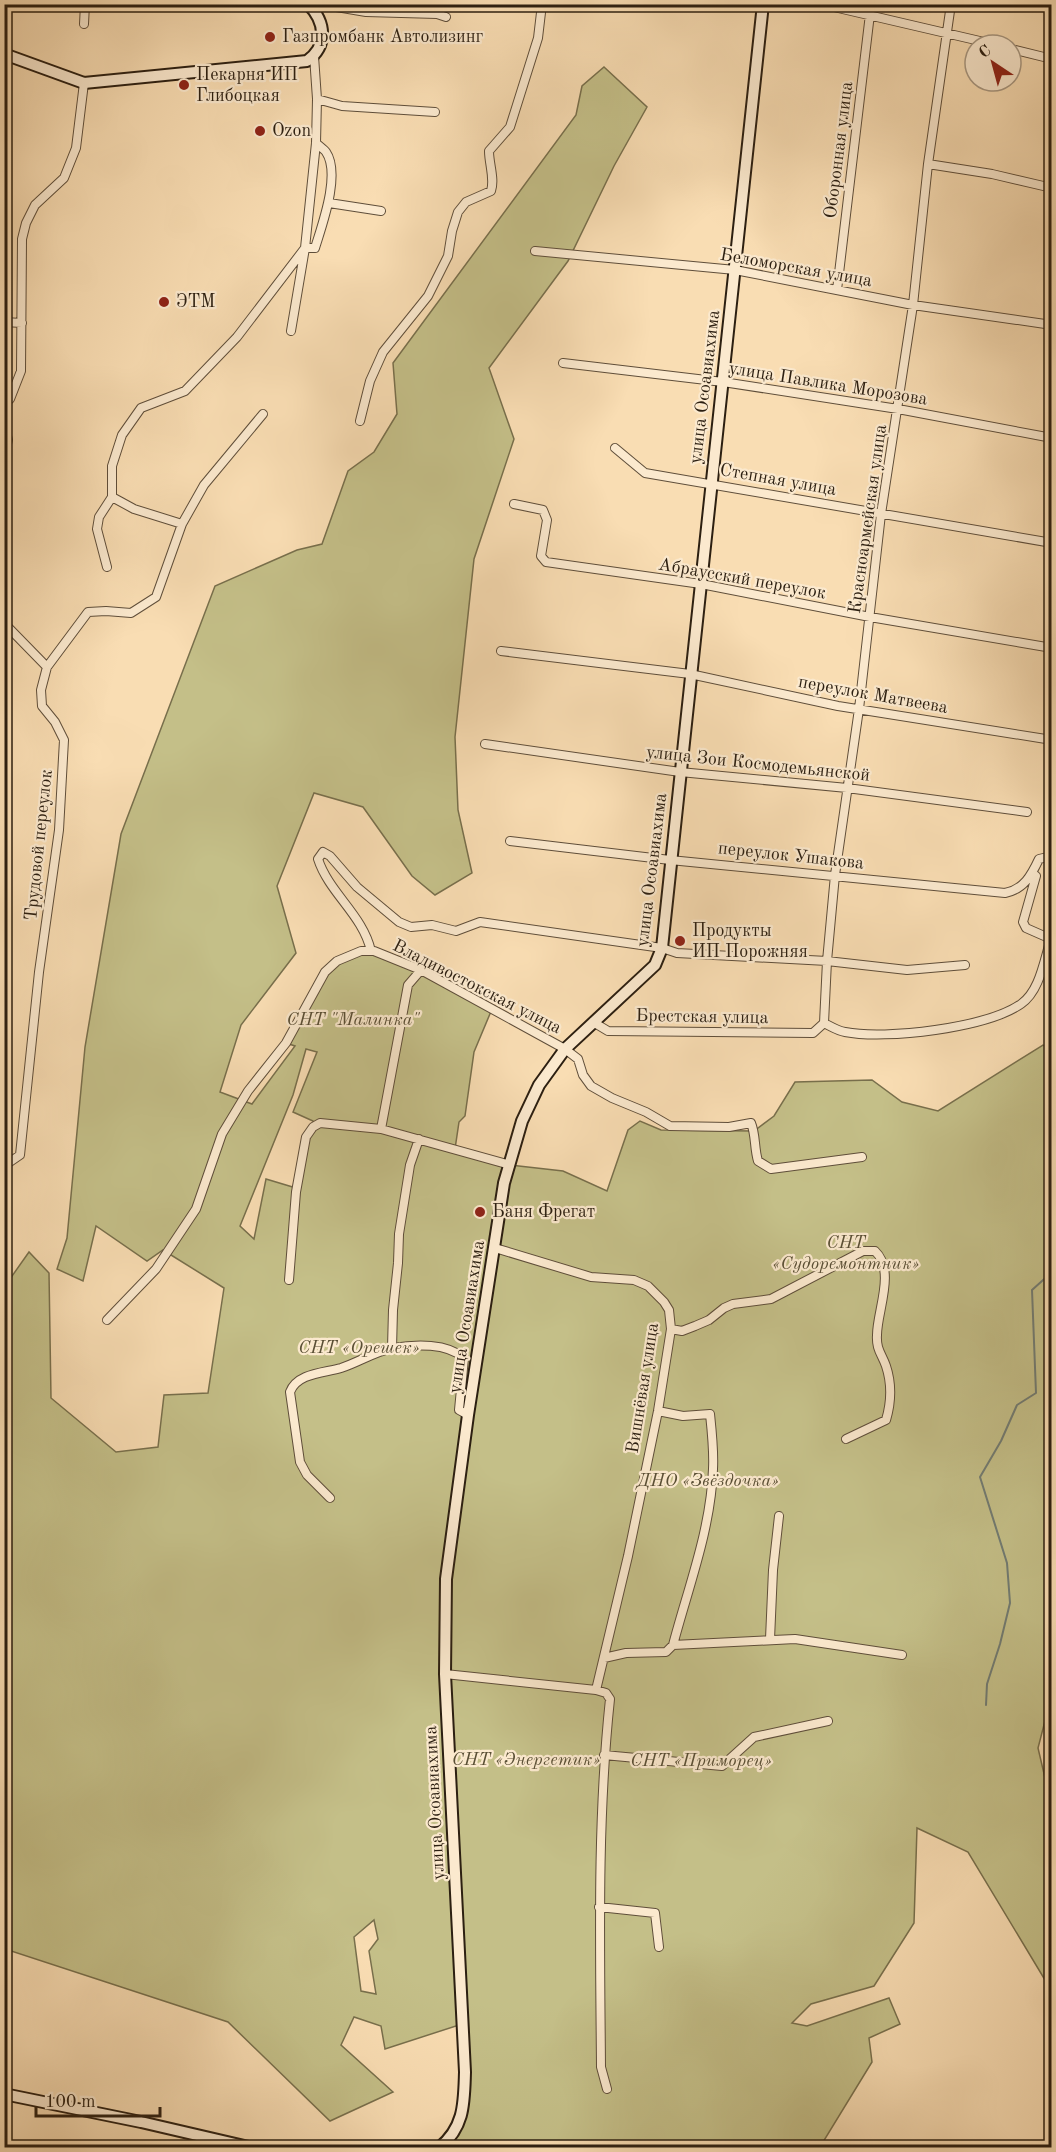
<svg xmlns="http://www.w3.org/2000/svg" width="1056" height="2152" font-family="'Old Standard TT',serif">
<rect width="100%" height="100%" fill="#f9ddb3"/>
<filter id="stains"><feTurbulence type="fractalNoise" baseFrequency=".00333" numOctaves="4"/><feColorMatrix values="0 0 0 0 .2 0 0 0 0 .09 0 0 0 0 .02 0 0 0 .5 -.17"/></filter>
<radialGradient id="worn" r=".72"><stop offset=".6" stop-color="#630" stop-opacity="0"/><stop offset="1" stop-color="#630" stop-opacity=".3"/></radialGradient>
<path fill="#c4bf88" stroke="#786f4c" stroke-width="1.5" fill-rule="evenodd" d="M604,67L647,107L614,166L568,261L489,368L514,439L474,559L455,737L458,810L472,873L435,895L412,876L363,807L314,793L277,886L296,953L241,1025L220,1092L252,1104L295,1046L286,1043L325,972L337,961L374,951L492,1009L474,1052L465,1116L459,1122L455,1149L510,1165L563,1171L607,1191L628,1130L640,1121L661,1130L754,1131L774,1116L795,1082L872,1080L902,1102L938,1111L1043,1045L1051,1049L1052,1694L1038,1748L1052,1808L1051,1990L968,1852L917,1828L914,1923L874,1986L811,2004L792,2023L807,2026L889,1998L900,2024L869,2038L872,2062L820,2147L441,2148L458,2126L462,2024L385,2049L381,2026L354,2017L341,2045L393,2092L330,2121L228,2022L5,1949V1286L29,1252L49,1273L51,1398L116,1452L158,1447L164,1395L208,1393L224,1288L163,1250L147,1261L96,1226L83,1281L57,1269L67,1238L85,1047L121,834L215,586L297,550L322,544L348,471L374,452L397,414L393,363L576,115L582,86ZM306,1049L317,1052L293,1112L313,1121V1127L304,1155L296,1188L266,1179L254,1239L240,1226L293,1095ZM374,1920L378,1939L369,1951L376,1994L361,1991L354,1937Z"/>
<g fill="none" stroke-linecap="round" stroke-linejoin="round">
<path stroke="#727c73" stroke-width="2" d="M986,1705L987,1684L1000,1644L1010,1603L1007,1563L980,1477L1001,1441L1017,1405L1036,1393L1032,1290L1052,1272"/>
<defs>
<path id="street" d="M319,4L366,12L437,14L446,17
M821,4L997,45
M84,24L85,4
M1011,49L1052,59
M317,99L342,106L435,112
M928,164L992,174L1052,188
M329,203L381,211
M535,251L735,270L913,305L1052,325
M837,290L870,14
M4,322L22,323
M291,331L305,248H315C322,225 341,174 326,152C324,149 319,146 316,143
M563,363L723,382L898,409L1052,438
M4,403L10,399L21,371L22,239L26,223L35,205L64,178L76,148L84,83
M360,421L370,381L383,352L428,296L448,256L452,231L458,212L466,202L491,191C495,179 489,164 489,151L510,127L538,38L542,4
M4,423L8,440L4,456
M615,448L645,473L1052,543
M112,497L134,509L182,524
M514,504L543,510L547,520L541,556L546,562L701,584L870,617L1052,648
M107,567L97,529L99,517L112,497V466L122,435L141,408L185,391L237,337L305,248L316,143L317,99L314,56
M4,623L47,667
M501,651L690,674L838,706L1052,740
M485,744L680,772L847,788L1027,812
M510,841L670,860L1005,893C1024,889 1031,876 1039,859L1052,856
M1032,873L1036,876L1023,922L1026,928L1051,939L1052,941
M371,951C363,915 329,893 318,859L323,852L330,856L357,887L399,922L411,927L432,925L456,931L480,922L662,948L677,953L827,961L907,970L965,965
M593,1022L608,1031L813,1033L824,1023L827,961L835,875L859,709L881,514L913,305L928,164L951,4
M824,1023C830,1026 838,1031 845,1032C886,1040 986,1028 1021,1004C1040,991 1044,960 1051,939
M381,1129L408,985L421,970
M4,1166L20,1155L39,972L59,830L64,740L55,722L42,706L41,690L47,667L88,612L106,611L131,613L156,597L182,524L204,485L263,414
M495,1248L591,1277L634,1280L648,1286L664,1302L669,1310L671,1329L658,1411L628,1556L596,1690
M289,1280L296,1192L306,1137L313,1127L320,1123L381,1129L510,1165
M107,1320L156,1269L196,1209L222,1134L248,1091L286,1043L325,972L337,961L361,951H374L421,970L565,1049L578,1059L583,1075L591,1086L612,1098L646,1112L670,1126L729,1127L751,1123C756,1135 754,1148 758,1161L771,1169L862,1157
M671,1329L682,1331L695,1326L709,1320L724,1308L733,1304L771,1299L863,1251H875C896,1271 877,1311 877,1335C876,1350 882,1354 886,1366C892,1384 891,1403 886,1420L846,1439
M392,1348L393,1310L398,1263L399,1234L410,1165L419,1139
M658,1411L683,1416L710,1414C712,1433 714,1451 713,1469C711,1529 688,1588 673,1645
M330,1498L307,1475L300,1462L290,1392C297,1373 324,1373 341,1368C359,1362 376,1351 393,1348C416,1344 447,1343 464,1358L459,1410L468,1415
M770,1639L773,1570L779,1516
M604,1658L626,1653L666,1652L673,1645L795,1639L902,1655
M445,1674L596,1690L606,1693L610,1699C597,1821 600,1944 601,2067L607,2089
M604,1755L722,1766L754,1737L828,1721
M599,1907L655,1913L659,1947"/>
<path id="secondary" d="M4,54L84,83L307,61C328,46 326,22 308,4
M4,2094L141,2122L253,2148
M439,2148C465,2127 464,2102 465,2072L445,1674L446,1579L468,1415L504,1183L522,1121L539,1085L565,1049L655,965L662,948L763,4"/>
</defs>
<use href="#street" stroke="#5f4e3a" stroke-width="10"/>
<use href="#secondary" stroke="#2c1f11" stroke-width="14"/>
<use href="#street" stroke="#fbe9ce" stroke-width="8"/>
<use href="#secondary" stroke="#fbe9ce" stroke-width="10"/>
</g>
<g fill="#8f2418" stroke="#fbe9ce" stroke-width="2">
<circle cx="270" cy="37" r="6"/>
<circle cx="184" cy="85" r="6"/>
<circle cx="260" cy="131" r="6"/>
<circle cx="164" cy="302" r="6"/>
<circle cx="680" cy="941" r="6"/>
<circle cx="480" cy="1212" r="6"/>
</g>
<g text-anchor="middle" dominant-baseline="central" stroke-width="4.5" stroke-linejoin="round" paint-order="stroke">
<g font-size="18" fill="#2c1f11" stroke="#fbe9ce" text-anchor="start">
<text x="282" y="37">Газпромбанк Автолизинг</text>
<text x="196" y="75">Пекарня ИП<tspan x="196" dy="21">Глибоцкая</tspan></text>
<text x="272" y="131">Ozon</text>
<text x="176" y="302">ЭТМ</text>
<text x="692" y="931">Продукты<tspan x="692" dy="21">ИП Порожняя</tspan></text>
<text x="492" y="1212">Баня Фрегат</text>
</g>
<g font-size="18" fill="#2c1f11" stroke="#fbe9ce">
<text transform="translate(839 150) rotate(-83)">Оборонная улица</text>
<text transform="translate(796 268) rotate(10)">Беломорская улица</text>
<text transform="translate(828 384) rotate(9)">улица Павлика Морозова</text>
<text transform="translate(705 387) rotate(-83)">улица Осоавиахима</text>
<text transform="translate(778 480) rotate(10)">Степная улица</text>
<text transform="translate(868 519) rotate(-82)">Красноармейская улица</text>
<text transform="translate(742 579) rotate(10)">Абраусский переулок</text>
<text transform="translate(873 695) rotate(10)">переулок Матвеева</text>
<text transform="translate(758 764) rotate(6)">улица Зои Космодемьянской</text>
<text transform="translate(39 845) rotate(-84)">Трудовой переулок</text>
<text transform="translate(791 856) rotate(6)">переулок Ушакова</text>
<text transform="translate(652 870) rotate(-83)">улица Осоавиахима</text>
<text transform="translate(477 987) rotate(27)">Владивостокская улица</text>
<text transform="translate(702 1017) rotate(1)">Брестская улица</text>
<text transform="translate(467 1317) rotate(-81)">улица Осоавиахима</text>
<text transform="translate(643 1388) rotate(-81)">Вишнёвая улица</text>
<text transform="translate(435 1803) rotate(-93)">улица Осоавиахима</text>
</g>
<g font-size="18" font-style="italic" fill="#5a4f35" stroke="#fbe9ce">
<text x="353" y="1020">СНТ "Малинка"</text>
<text x="846" y="1243">СНТ<tspan x="846" dy="21">«Судоремонтник»</tspan></text>
<text x="359" y="1348">СНТ «Орешек»</text>
<text x="708" y="1481">ДНО «Звёздочка»</text>
<text x="526" y="1760">СНТ «Энергетик»</text>
<text x="701" y="1761">СНТ «Приморец»</text>
</g>
</g>
<rect width="1056" height="2152" fill="none" stroke="#f9ddb3" stroke-width="24"/>
<rect x="6" y="6" width="1044" height="2140" fill="none" stroke="#2c1f11" stroke-width="3"/>
<rect x="12" y="12" width="1032" height="2128" fill="none" stroke="#2c1f11" stroke-width="1.5"/>
<g transform="translate(993 63) rotate(324)"><circle r="28" fill="#fbe9ce" stroke="#a89882" stroke-width="1.5"/>
<path d="M0-4.5L10 22L0 15L-10 22Z" fill="#8f2418"/>
<text y="-9" font-size="16" font-weight="bold" text-anchor="middle" fill="#2c1f11">С</text>
</g>
<path d="M36 2107v9h124v-9" fill="none" stroke="#2c1f11" stroke-width="3"/>
<text x="45" y="2107" font-size="18" fill="#2c1f11" stroke="#fbe9ce" stroke-width="4.5" paint-order="stroke">100 m</text>
<rect width="100%" height="100%" filter="url(#stains)"/>
<rect width="100%" height="100%" fill="url(#worn)"/>
</svg>
